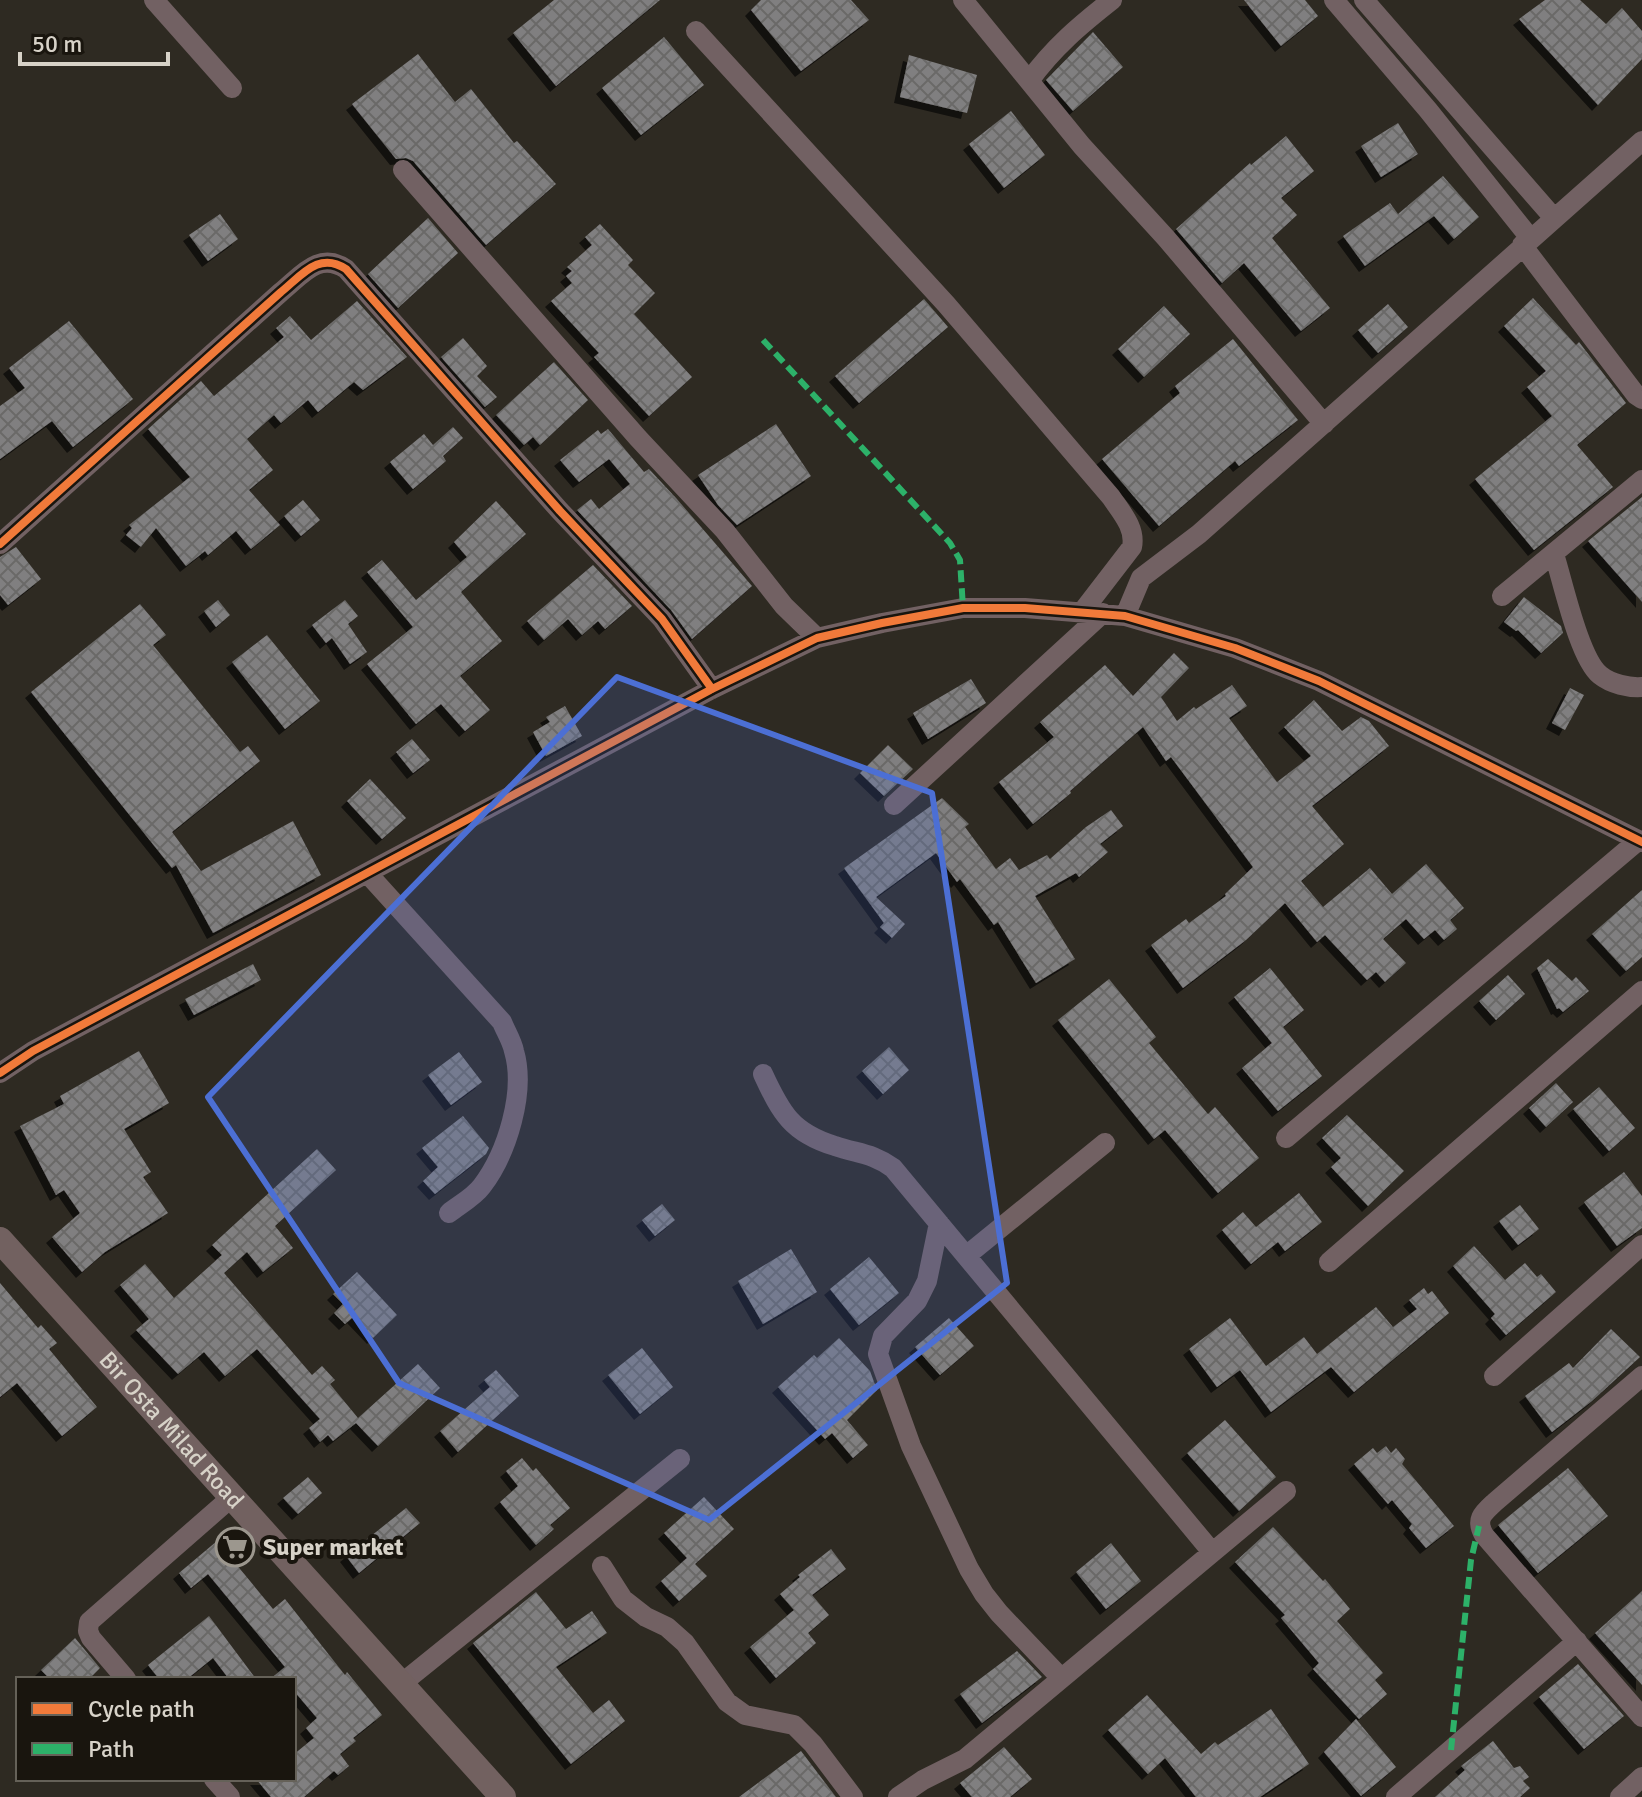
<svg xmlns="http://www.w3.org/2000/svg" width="1642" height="1797" font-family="Signika,sans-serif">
<defs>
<pattern id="building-cross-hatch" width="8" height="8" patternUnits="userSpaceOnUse" patternTransform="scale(2)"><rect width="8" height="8" fill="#807f80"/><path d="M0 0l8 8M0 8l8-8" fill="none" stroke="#6a6968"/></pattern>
<filter id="shadow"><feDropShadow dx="-6" dy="6" stdDeviation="0" flood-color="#0009"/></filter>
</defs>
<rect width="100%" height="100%" fill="#2e2a22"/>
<path fill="url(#building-cross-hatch)" filter="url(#shadow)" d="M554,0H660L556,86L513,33Z
M761,0H851L869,20L801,71L751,10Z
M1244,0H1305L1318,16L1281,46Z
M1545,0H1580L1606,24L1622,8L1642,31V59L1598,105L1519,19Z
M1093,32L1123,67L1073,111L1046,80Z
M664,37L704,85L641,135L602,88Z
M418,54L455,102L471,89L514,143L517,141L556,184L486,245L413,161L406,158L396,159L352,104Z
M909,55L977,75L967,113L900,97Z
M1011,111L1045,155L1004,188L969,144Z
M1398,123L1418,154L1381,177L1361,146Z
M1286,136L1314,171L1281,198L1297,215L1272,238L1330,308L1301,331L1244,263L1222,283L1176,229L1250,163L1251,165Z
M1443,176L1479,217L1454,239L1434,216L1365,266L1343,236L1390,203L1398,214Z
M220,214L238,239L208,261L189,235Z
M428,218L458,253L398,308L368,274Z
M600,224L633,260L628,265L655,293L634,314L692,377L649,416L594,357L599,353L551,301L572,283L566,276L572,271L567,267L592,245L585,237Z
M1533,298L1576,345L1579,342L1626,403L1577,445L1613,487L1534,550L1475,479L1552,416L1527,387L1546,371L1504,326Z
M924,299L948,327L859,403L835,376Z
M357,301L407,357L363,390L354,382L318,412L308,400L281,423L274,415L247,439L273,470L249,490L280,525L251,549L236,531L208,555L205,551L186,566L156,528L141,547L126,535L132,528L129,525L190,477L148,429L201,381L214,396L284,337L276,328L290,316L311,340Z
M1388,304L1408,327L1378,353L1358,330Z
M1164,306L1190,334L1144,377L1118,349Z
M69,321L133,399L73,447L52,421L0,459V406L25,388L9,368Z
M463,338L487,366L477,376L497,397L485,407L441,357Z
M1233,339L1298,420L1239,466L1235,461L1159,526L1102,459L1180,393L1175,386Z
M554,362L588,400L540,445L533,437L524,445L496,415Z
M776,424L811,476L737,525L718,505L698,475Z
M453,427L463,438L443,456L446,461L413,489L390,462L424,434L433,445Z
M608,429L644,472L649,469L676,498L752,586L692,639L671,610L577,510L591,499L599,509L630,484L609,459L579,482L560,460L598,430L601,434Z
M1642,497V602L1588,541Z
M303,500L320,520L301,536L284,516Z
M496,501L526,534L461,592L502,641L460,676L490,710L465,731L441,704L416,724L367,664L413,627L367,572L382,560L416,600L467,557L454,542Z
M16,547L41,579L8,605L0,595V557Z
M593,565L632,606L605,629L598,621L582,635L568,619L544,640L527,621Z
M1524,597L1561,626L1563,633L1541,653L1518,630L1516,631L1504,622Z
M218,600L230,615L216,627L204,611Z
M345,600L358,616L348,624L367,652L350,664L332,638L326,643L312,625Z
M140,604L166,635L153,645L240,752L248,746L260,761L172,832L201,871L293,821L321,875L213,933L176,865L172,868L31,692Z
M267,635L320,701L285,729L232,662Z
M1174,653L1189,668L1161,697L1177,721L1194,707L1196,709L1232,685L1247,706L1229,718L1277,782L1311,756L1284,727L1314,700L1342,731L1361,717L1369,721L1389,746L1312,806L1344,844L1301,881L1323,907L1370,868L1392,894L1426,864L1464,908L1450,920L1457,929L1444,940L1435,930L1424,939L1406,919L1383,939L1406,963L1385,982L1376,972L1367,980L1325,935L1317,942L1285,903L1246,940L1183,988L1151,945L1186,919L1189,923L1226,896L1225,894L1253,867L1171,757L1166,761L1143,727L1070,791L1071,793L1033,824L999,782L1054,737L1040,722L1105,665L1133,696Z
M971,679L986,703L928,739L913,713Z
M1570,688L1584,695L1565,730L1552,723Z
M565,706L582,736L546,756L533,732L550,722L546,717Z
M412,739L430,760L413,773L396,752Z
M888,745L913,769L884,796L860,773Z
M370,779L406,818L382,839L347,801Z
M942,798L969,824L965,827L996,869L1010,858L1019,870L1047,855L1050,859L1086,827L1111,810L1123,826L1100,844L1108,852L1079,877L1076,873L1035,896L1075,959L1036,983L998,922L994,925L960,879L957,882L936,853L876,897L905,924L892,938L880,927L884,923L844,868Z
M1642,890V957L1626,971L1592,934Z
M1548,959L1572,981L1576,977L1589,991L1563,1012L1559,1008L1557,1009L1537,968Z
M253,964L261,980L194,1015L185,999Z
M1270,968L1304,1010L1283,1027L1322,1076L1278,1111L1242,1068L1272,1043L1234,997Z
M1508,975L1525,994L1496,1020L1479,1001Z
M1109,979L1156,1037L1149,1043L1208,1114L1215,1107L1259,1158L1218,1193L1165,1130L1154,1139L1058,1020Z
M889,1047L909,1070L883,1094L862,1071Z
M139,1051L169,1103L124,1129L151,1172L143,1177L168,1213L105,1252L82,1272L52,1237L80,1213L64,1190L56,1195L20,1126L64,1104L60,1096Z
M459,1052L482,1082L451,1105L428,1075Z
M1556,1083L1573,1102L1546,1127L1529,1108Z
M1599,1087L1635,1128L1609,1151L1573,1109Z
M1347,1115L1404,1171L1368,1206L1331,1167L1341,1158L1322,1138Z
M463,1116L489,1148L486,1154L435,1194L423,1181L438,1167L422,1148Z
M317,1149L336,1170L275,1226L293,1248L263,1272L247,1252L224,1273L312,1375L322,1366L335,1380L330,1384L358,1418L418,1364L440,1388L378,1446L356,1423L333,1441L328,1435L320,1442L309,1428L320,1419L257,1349L225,1376L204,1352L178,1374L136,1330L149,1319L120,1285L145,1264L174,1298L222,1255L212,1245Z
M1624,1172L1642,1196V1228L1617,1246L1584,1202Z
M1299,1193L1322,1222L1285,1251L1278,1242L1251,1264L1222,1230L1243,1212L1256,1227Z
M662,1204L675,1220L655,1236L642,1220Z
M1520,1205L1539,1229L1518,1245L1499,1221Z
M1474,1246L1505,1280L1525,1263L1537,1277L1541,1274L1556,1292L1506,1335L1491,1318L1495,1314L1453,1266Z
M791,1249L817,1292L763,1324L738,1281Z
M869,1257L899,1293L859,1325L830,1289Z
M357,1272L397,1315L373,1338L353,1317L345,1324L334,1313L343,1304L333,1294Z
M0,1283L38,1328L41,1325L57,1343L49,1349L97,1407L62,1436L17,1383L0,1397Z
M1424,1288L1428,1294L1432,1291L1449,1313L1354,1392L1331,1367L1271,1412L1240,1370L1217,1387L1189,1349L1230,1318L1266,1366L1304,1337L1317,1354L1376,1307L1393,1327L1417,1309L1409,1300Z
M949,1318L974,1346L940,1375L915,1347Z
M1611,1329L1640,1357L1592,1401L1552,1432L1525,1396L1569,1363L1573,1368Z
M839,1338L870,1371L877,1390L847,1420L868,1445L853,1458L832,1433L825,1439L778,1387L814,1355L817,1358Z
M642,1348L673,1387L640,1414L608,1375Z
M496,1370L519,1396L458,1452L440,1431L490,1387L484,1380Z
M1225,1420L1276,1477L1239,1511L1187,1453Z
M1386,1446L1391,1453L1396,1448L1405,1459L1402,1464L1454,1526L1426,1548L1409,1528L1412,1524L1392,1500L1388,1504L1354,1464L1373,1448L1377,1453Z
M522,1458L533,1471L536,1468L570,1508L550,1525L554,1529L536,1545L500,1502L518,1486L506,1471Z
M1568,1468L1608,1516L1538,1573L1498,1525Z
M308,1477L322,1493L298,1514L283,1498Z
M704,1497L734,1529L695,1564L707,1576L679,1601L661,1581L687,1558L664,1533Z
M406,1508L420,1523L359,1573L346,1556Z
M1273,1527L1323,1581L1325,1579L1350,1609L1337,1621L1383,1673L1375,1680L1387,1694L1359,1719L1313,1669L1319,1663L1281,1618L1285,1615L1235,1562Z
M217,1541L273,1609L285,1599L345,1675L347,1672L382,1715L353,1738L356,1741L340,1754L349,1766L338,1775L334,1771L304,1797H271L256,1779H294V1754L314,1738L306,1728L317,1718L294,1691V1679H270L285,1667L208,1574L191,1588L179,1573Z
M1111,1543L1141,1581L1106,1609L1076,1572Z
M831,1549L846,1569L812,1595L829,1615L808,1633L816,1643L776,1678L750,1647L794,1610L780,1594L800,1577L798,1575Z
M1642,1591V1685L1595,1633Z
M536,1592L566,1629L592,1611L607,1633L556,1667L593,1713L609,1700L625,1721L571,1764L473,1643Z
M209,1616L256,1679H229L213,1658L187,1679H159L148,1665Z
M75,1638L100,1668L89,1679H50L41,1670Z
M1017,1651L1042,1677L982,1723L960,1694Z
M1578,1664L1624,1716L1584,1749L1539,1697Z
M1147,1695L1201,1754L1215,1742L1218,1745L1271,1709L1309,1764L1260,1797H1196L1165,1758L1148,1774L1108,1730Z
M1356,1719L1396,1767L1361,1796L1324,1752Z
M1493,1741L1514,1768L1520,1766L1529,1777L1523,1781L1530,1788L1520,1797H1435L1465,1770L1461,1766Z
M1004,1747L1032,1779L1010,1797H972L960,1783Z
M801,1751L836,1797H739Z"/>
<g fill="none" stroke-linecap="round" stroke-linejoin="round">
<path stroke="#726163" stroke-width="20" d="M154,0L232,88
M963,0L1082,146L1166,238L1324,424
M1334,0L1428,110L1530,238
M1364,0L1553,217
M696,31L946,304L1111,497C1121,512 1136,528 1132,547L1082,612
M1029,81C1054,47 1079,26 1112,0
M403,170L638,438L725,531L784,606L817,638
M1522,245L1636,395L1642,399
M0,544L281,292C302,275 319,251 346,269L560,511L662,619L712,689
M1554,554C1563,582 1579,658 1600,675C1611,684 1629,688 1642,687
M1502,596L1642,480
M1125,616L1141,578L1199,534L1642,141
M894,805L1103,613
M368,874L502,1022C506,1032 512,1041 514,1051C526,1092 507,1153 482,1186C474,1197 459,1205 449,1213
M0,1073L33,1051L712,689L817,638L882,623L963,608H1025L1125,616L1235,648L1319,681L1642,842
M763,1074C781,1113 792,1133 835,1146C859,1154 872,1153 893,1168L1212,1552
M1286,1138L1639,840
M939,1223L927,1281L917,1301L883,1336L878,1354L911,1446L969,1569L984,1594L999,1613L1061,1678
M966,1256L1105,1143
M1329,1262L1642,991
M1494,1376L1642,1245
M1642,1376L1495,1502C1483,1513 1475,1519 1484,1535L1642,1717
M602,1566L623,1599L646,1617L667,1627L685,1643L727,1702L745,1715L794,1725L813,1744L853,1797
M126,1679L91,1638L88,1631L89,1622L233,1496
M401,1684L680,1459
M214,1779L230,1797
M898,1797L923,1780L965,1759L1286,1491
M1396,1797L1577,1641
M1620,1797L1642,1777"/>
<path stroke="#726160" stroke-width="26" id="s1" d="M0,1240L503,1797"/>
<path stroke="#2db169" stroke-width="6" stroke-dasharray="12 6" stroke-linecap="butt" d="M763,340L950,543L960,560L963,608
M1451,1750L1471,1560L1479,1526"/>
<defs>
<path id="cycleway" d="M0,544L281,292C302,275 319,251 346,269L560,511L662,619L712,689
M0,1073L33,1051L712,689L817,638L882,623L963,608H1025L1125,616L1235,648L1319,681L1642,842"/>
</defs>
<use href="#cycleway" stroke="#19150e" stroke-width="13"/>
<use href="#cycleway" stroke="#f17a3a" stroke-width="8"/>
</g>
<path fill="#4c6fd4" fill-opacity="0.2" stroke="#4c6fd4" stroke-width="6" stroke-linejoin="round" d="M617,677L932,793L1007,1283L709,1520L399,1383L208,1097Z"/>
<defs>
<symbol id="supermarket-ring" viewBox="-11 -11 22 22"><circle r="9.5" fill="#19150e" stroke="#9c978e" stroke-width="1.5"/><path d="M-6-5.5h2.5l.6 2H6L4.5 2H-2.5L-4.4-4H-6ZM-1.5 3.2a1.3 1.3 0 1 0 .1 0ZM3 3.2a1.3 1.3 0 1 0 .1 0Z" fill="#9c978e"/></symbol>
</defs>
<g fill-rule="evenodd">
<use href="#supermarket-ring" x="213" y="1525" width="44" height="44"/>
</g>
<g text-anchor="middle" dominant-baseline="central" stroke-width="8" stroke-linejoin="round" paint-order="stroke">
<g font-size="24" fill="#d7d2c8" stroke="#19150e">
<text stroke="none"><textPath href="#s1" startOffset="256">Bir Osta Milad Road</textPath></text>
</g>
<g font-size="24" font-weight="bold" fill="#d7d2c8" stroke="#19150e" text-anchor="start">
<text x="263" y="1547">Super market</text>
</g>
</g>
<rect x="16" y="1677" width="280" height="104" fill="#19150e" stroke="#656158" stroke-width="2"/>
<rect x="32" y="1703" width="40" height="12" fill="#f17a3a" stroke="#656158" stroke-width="2"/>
<text x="88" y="1717" font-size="24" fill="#d7d2c8">Cycle path</text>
<rect x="32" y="1743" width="40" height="12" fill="#2db169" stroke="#656158" stroke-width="2"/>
<text x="88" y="1757" font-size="24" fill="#d7d2c8">Path</text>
<path d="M20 52v12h148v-12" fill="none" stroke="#d7d2c8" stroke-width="4"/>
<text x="32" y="52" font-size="24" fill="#d7d2c8" stroke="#19150e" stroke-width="6" paint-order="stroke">50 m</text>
</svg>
